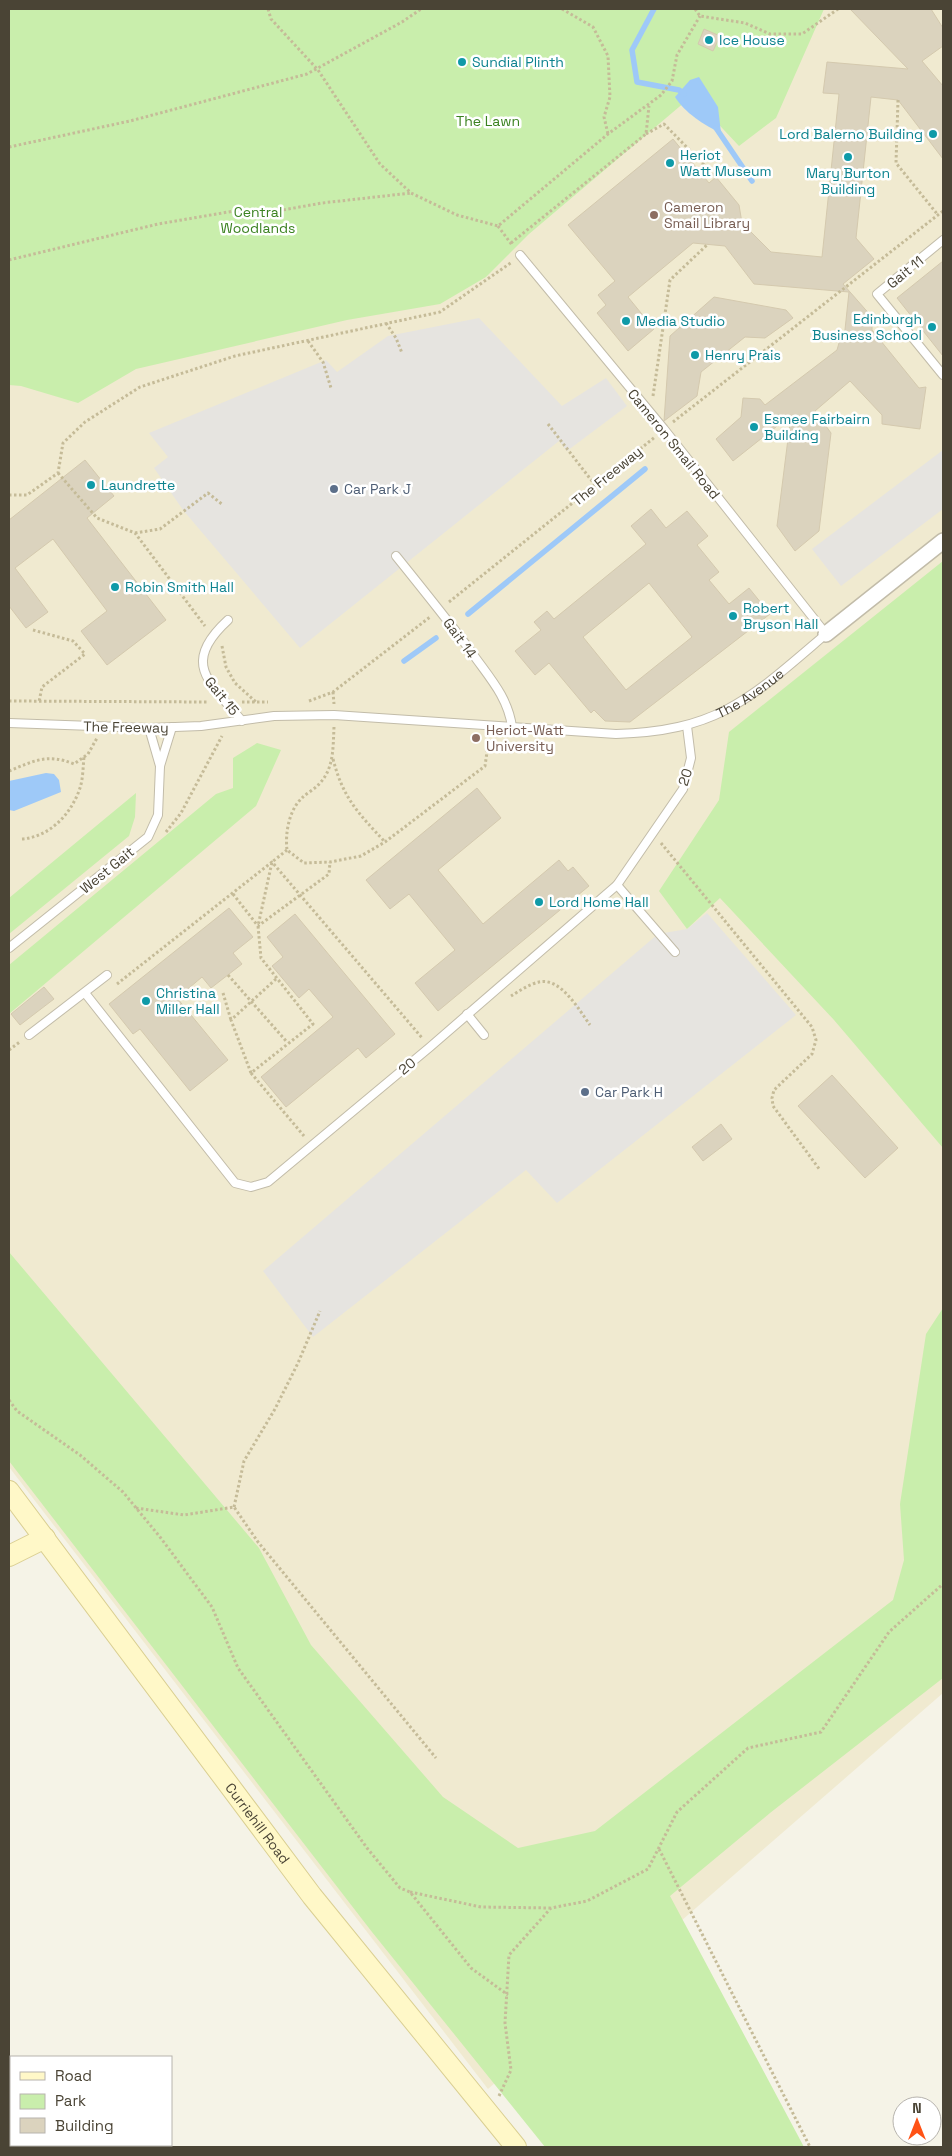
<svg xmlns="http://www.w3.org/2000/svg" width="952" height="2156" font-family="'Space Grotesk',sans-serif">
<rect width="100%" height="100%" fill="#f5f3e7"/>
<path fill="#f0ead0" d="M9,9H943V1693L488,2089L9,1467Z"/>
<path fill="#c9eeac" d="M9,9H824L776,118L739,146L692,96L529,234L486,277L440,304L347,320L136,369L78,403L21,386L9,385Z
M943,561V1148L834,1020L720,898L687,929L659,891L719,800L729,732Z
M257,743L281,750L256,806L9,1014V965L216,794L233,788V758Z
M136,793L135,817L129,836L9,934V898Z
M9,1252L259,1548L311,1645L443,1797L518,1848L595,1831L893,1600L904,1560L900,1504L926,1334L943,1308V1678L770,1813L670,1896L804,2147H545L372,1932L9,1461Z"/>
<path fill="#e6e4e0" d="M479,318L562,406L606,378L627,406L567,451L559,441L300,648L183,510L154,468L168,457L149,433L326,360L337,372L388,336Z
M943,450V509L841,586L812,549Z
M707,913L796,1015L557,1203L526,1170L313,1337L263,1271L658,934L687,929Z"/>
<path fill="#9ec9f8" d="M699,77L718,107L721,133C705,126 684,112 675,97L690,80Z
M46,773L54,774L59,780L61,792L14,811L9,810V781Z"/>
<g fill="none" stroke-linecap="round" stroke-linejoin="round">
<path stroke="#9ec9f8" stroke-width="5.5" d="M654,9L632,50L637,82L679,90L684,94
M716,128L752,181
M468,614L645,469
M404,661L436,638"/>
</g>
<path fill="#dbd3be" stroke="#d4c9ae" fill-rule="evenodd" d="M850,9H931L943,28V46L922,61L943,86V159L898,100L871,97L856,238L874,259L843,284L872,317V330L919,388L926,387L920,429L882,424V415L850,381L815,411L831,433L819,531L795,551L777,526L791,415L733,461L716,439L741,417L743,398L760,399L765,405L837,350L839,343L844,339L849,292L754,284L725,246L693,243L628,297L654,329L628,351L597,313L606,305L598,295L615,281L568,225L673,139L709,183L716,177L739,205L742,223L771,252L822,257L839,94L823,93L827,62L908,69Z
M704,29L720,36L713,51L698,44Z
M943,261V356L897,298Z
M714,297L786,310L793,318L765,338L745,337L701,372L697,396L664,421L670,336Z
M85,460L114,496L87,518L166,620L107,665L81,631L107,611L53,539L15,568L48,612L26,628L9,606V520Z
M651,509L666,528L687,511L708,536L697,545L719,572L709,580L729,604L749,588L770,614L630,722L605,721L594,710L591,713L549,663L535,675L515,651L541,630L534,622L547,611L554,619L646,544L631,526ZM649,583L692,637L626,690L583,637Z
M477,788L501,818L438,870L483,924L559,860L568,871L573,867L589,886L438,1011L415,983L455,950L409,894L390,909L366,880Z
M229,908L253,937L233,953L242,964L211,988L202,977L177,998L228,1060L190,1091L140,1029L133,1034L109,1004Z
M295,914L395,1034L366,1058L358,1048L286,1107L261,1077L333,1017L309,989L299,998L272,966L283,957L267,937Z
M44,987L54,999L20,1025L11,1014Z
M832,1075L898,1148L865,1178L798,1106Z
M721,1124L732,1139L703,1161L692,1147Z"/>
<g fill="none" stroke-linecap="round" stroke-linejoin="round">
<defs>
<g id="lane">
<path d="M943,240L877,294L943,375"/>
<path d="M396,556C421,587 446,618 470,650C487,675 508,696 512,727"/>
<path d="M228,620C180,664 210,682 242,721"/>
<path id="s1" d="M9,723L149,728L201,726L274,716L334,715L616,734C719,731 751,698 826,634L664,429L520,255"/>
<path d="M149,728L160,766"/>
<path d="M617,885L675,952"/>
<path d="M9,948L148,837L158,815L160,766L172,727"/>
<path d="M85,993L235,1183L251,1187L268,1182L430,1047L617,885L683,789L691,758L687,726"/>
<path d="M467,1014L484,1035"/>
<path d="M29,1035L107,975"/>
</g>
<path id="street" d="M826,634L943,541"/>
<g id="secondary">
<path id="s2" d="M9,1491L312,1896L516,2147"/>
<path d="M9,1556L45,1538"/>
</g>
</defs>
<use href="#lane" stroke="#c2bca9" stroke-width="10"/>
<use href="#street" stroke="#c2bca9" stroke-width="18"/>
<use href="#secondary" stroke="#dacf92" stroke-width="22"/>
<path stroke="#c5bb98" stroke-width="3" stroke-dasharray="2.5 2.5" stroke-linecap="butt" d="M268,9L271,19L318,70L380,164L411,193L457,215L498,226L608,134L661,95L672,81L677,55L700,16
M562,9L593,27L608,56L610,97L604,117L608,134
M695,9L700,16L745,23L770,34H802L838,9
M898,100L896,163L938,215
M646,134L664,124L716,177
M9,147L130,121L307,74L402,22L421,9
M498,226L512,245
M511,243L646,134L649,106
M9,260L158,224L240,210L277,211L322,203L411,193
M386,323L396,338L402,353
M308,341L323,362L331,388
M653,396L670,280L708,244
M673,422L943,211
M548,424L595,485
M58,473L97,518L135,533L205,626
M9,495H27L58,473L63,443L85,422L140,387L235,356L440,312L512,262
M135,533L160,529L208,493L223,505
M449,602L655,437
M33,630L73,641L85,654L42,687L39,702
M222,646L226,667L235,683L256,702
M333,692L334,704
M9,701L208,702
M309,701L333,692L430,617
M242,702H268
M334,727C333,747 334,768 320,783C315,789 307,793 302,798C289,810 285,833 287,850L304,863L330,862L361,856L385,842L485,766L489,738
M333,759C343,798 358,813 385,842
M9,771C34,761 47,753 74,764L88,754L97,738
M166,832L181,813L222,736
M22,839C49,837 71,815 80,788C83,779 83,767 84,757
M661,843L812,1027L816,1040L812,1054L774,1090L772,1098L773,1106L820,1170
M233,894L258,926L329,874L330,862
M228,975L287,1042
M276,979L231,1020L251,1073L313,1024L261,958L258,926L272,862L287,850
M117,984L272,862L423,1039
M223,993L231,1020
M511,996C519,991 530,984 539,982C561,977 579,1010 590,1025
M9,1050L21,1041
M251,1073L304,1136
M9,1400L17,1411L80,1455L123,1492L160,1537L212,1607L238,1668L367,1848L400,1888L410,1892L471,1968L508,1995
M234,1507L244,1461L275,1409L298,1363L320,1311
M136,1508L184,1515L234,1507L258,1542L436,1758
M659,1849L810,2147
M410,1892L481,1907L550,1908
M499,2096L511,2070L505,2023L509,1955L551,1908L587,1901L648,1869L677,1812L748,1748L821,1732L889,1632L943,1584"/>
<use href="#lane" stroke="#fff" stroke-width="8"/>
<use href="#street" stroke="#fff" stroke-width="15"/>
<use href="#secondary" stroke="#fff8c8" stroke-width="20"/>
</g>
<g fill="#0f9aa8" stroke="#fff" stroke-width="2">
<circle cx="709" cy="40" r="5"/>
<circle cx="462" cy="62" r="5"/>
<circle cx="933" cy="134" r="5"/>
<circle cx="848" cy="157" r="5"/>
<circle cx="670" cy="163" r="5"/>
<circle cx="626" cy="321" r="5"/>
<circle cx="932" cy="327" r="5"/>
<circle cx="695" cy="355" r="5"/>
<circle cx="754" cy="427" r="5"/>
<circle cx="91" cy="485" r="5"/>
<circle cx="115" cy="587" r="5"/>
<circle cx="733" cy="616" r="5"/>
<circle cx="539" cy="902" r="5"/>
<circle cx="146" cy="1001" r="5"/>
</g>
<g fill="#8d6e63" stroke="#fff" stroke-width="2">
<circle cx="654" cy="215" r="5"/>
<circle cx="476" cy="738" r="5"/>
</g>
<g fill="#5c6f8a" stroke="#fff" stroke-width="2">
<circle cx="334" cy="489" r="5"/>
<circle cx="585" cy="1092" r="5"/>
</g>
<g text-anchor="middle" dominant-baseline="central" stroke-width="5" stroke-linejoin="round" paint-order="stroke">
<g font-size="14" fill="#0d838f" stroke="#fff" text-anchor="start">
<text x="719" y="40">Ice House</text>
<text x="472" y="62">Sundial Plinth</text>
<text x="923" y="134" text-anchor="end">Lord Balerno Building</text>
<text x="680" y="155">Heriot<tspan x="680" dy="16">Watt Museum</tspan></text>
<text x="848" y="173" text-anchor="middle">Mary Burton<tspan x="848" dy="16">Building</tspan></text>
<text x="922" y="319" text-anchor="end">Edinburgh<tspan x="922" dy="16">Business School</tspan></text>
<text x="636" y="321">Media Studio</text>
<text x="705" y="355">Henry Prais</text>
<text x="764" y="419">Esmee Fairbairn<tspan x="764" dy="16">Building</tspan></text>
<text x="101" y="485">Laundrette</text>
<text x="125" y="587">Robin Smith Hall</text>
<text x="743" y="608">Robert<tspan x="743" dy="16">Bryson Hall</tspan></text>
<text x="549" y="902">Lord Home Hall</text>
<text x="156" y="993">Christina<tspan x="156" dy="16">Miller Hall</tspan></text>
</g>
<g font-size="14" fill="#3b8221" stroke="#fff">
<text x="488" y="121">The Lawn</text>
<text x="258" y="212">Central<tspan x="258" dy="16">Woodlands</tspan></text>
</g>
<g font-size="14" fill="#785e54" stroke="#fff" text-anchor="start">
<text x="664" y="207">Cameron<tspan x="664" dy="16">Smail Library</tspan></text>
<text x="486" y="730">Heriot-Watt<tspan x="486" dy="16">University</tspan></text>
</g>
<g font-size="14" fill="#4a4435" stroke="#fff">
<text transform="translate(905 272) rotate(-39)">Gait 11</text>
<text transform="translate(674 444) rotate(51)">Cameron Smail Road</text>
<text transform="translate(607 476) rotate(-39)">The Freeway</text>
<text transform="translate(460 638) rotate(54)">Gait 14</text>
<text stroke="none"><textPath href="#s1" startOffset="751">The Avenue</textPath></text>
<text transform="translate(222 696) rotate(51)">Gait 15</text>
<text transform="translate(126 727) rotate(1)">The Freeway</text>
<text transform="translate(685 777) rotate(-73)">20</text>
<text transform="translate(107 870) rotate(-39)">West Gait</text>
<text transform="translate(407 1066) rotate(-40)">20</text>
<text stroke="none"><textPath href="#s2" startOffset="415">Curriehill Road</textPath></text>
</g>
<g font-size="14" fill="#4e5e75" stroke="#fff" text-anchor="start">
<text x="344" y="489">Car Park J</text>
<text x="595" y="1092">Car Park H</text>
</g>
</g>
<rect width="952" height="2156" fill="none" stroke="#4a4435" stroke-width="20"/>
<rect x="10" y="2056" width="162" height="90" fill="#ffffff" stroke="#b7b4ae"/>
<rect x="20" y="2072" width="25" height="8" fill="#fff8c8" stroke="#b7b4ae"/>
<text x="55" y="2081" font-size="15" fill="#4a4435">Road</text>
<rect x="20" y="2094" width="25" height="15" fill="#c9eeac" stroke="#b7b4ae"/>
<text x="55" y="2106" font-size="15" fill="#4a4435">Park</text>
<rect x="20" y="2118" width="25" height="15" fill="#dbd3be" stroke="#b7b4ae"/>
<text x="55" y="2131" font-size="15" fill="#4a4435">Building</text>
<g transform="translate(917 2121)"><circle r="24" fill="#ffffff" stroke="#b7b4ae"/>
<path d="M0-4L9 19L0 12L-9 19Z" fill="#ff5215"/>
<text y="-8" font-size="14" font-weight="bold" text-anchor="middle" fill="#4a4435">N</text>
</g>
</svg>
